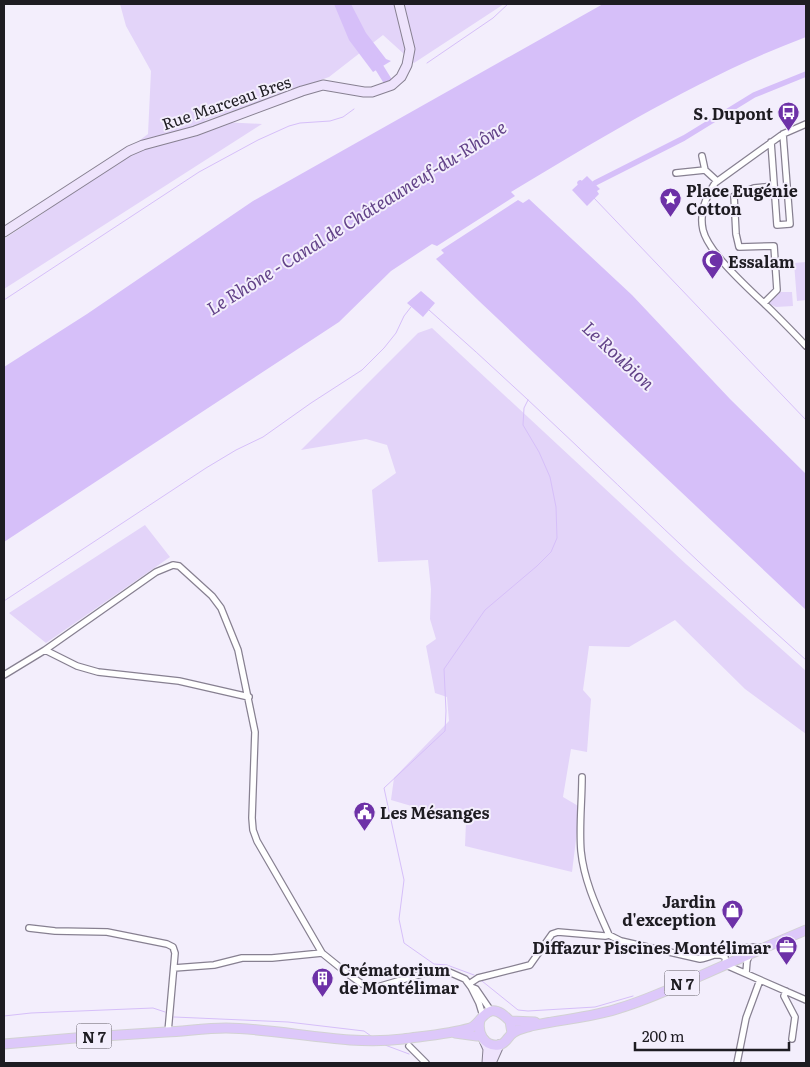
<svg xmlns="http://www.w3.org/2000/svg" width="810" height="1067" font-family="Literata,serif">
<rect width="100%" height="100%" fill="#f3eefc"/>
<path fill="#e3d4f9" d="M120,4H504L414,63L383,35L329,77L204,121L262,124L4,289V239L42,214L148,134L151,71L126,26Z
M806,262V300L797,301L794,263Z
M779,292H792L793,306L776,307L770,304V301Z
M432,328L686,564L806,671V734L745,689L675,620L629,647L589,646L583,690L591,699L587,752L571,749L563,797L580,807L572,872L465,846L466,822L391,800L394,778L449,721L447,697L435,693L426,646L436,639L430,619L431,589L428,560L378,562L372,490L396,473L387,445L366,439L301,450L418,333Z
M145,525L170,557L46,643L9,613Z"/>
<path fill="#d6bff9" d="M334,4H351L366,33L386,59L391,61L373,72L349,40Z
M603,4H806V37C702,76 606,135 511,192L515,196L437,246L432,244L391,271L339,322L4,542V367L87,314L253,201Z
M587,176L600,189L597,191L599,194L587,206L572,190Z
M529,199L632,295L730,399L806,474V610L479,301L436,259L444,253L441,250L518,200L523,203Z
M421,291L435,303L423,317L407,303Z"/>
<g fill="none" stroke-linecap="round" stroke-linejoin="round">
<path stroke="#d6bff9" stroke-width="1" d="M427,63L493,18L508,4
M594,198L806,420
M4,300L199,172L258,140L289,126L300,123L330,121L343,117L354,109
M429,310C558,423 677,546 806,660
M4,601L206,468L236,450L263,437L311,403L362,370L384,348L396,333L404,316L411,307
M474,975L447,965L434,964L404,943L399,919L404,880L384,788L445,731L446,711L444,669L485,610L537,566L551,552L557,538L556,507L550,477L539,452L523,425L524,408L528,400
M482,981L518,1010L528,1011L595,1007L633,996
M4,1016L31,1013L153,1008L165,1012
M174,1017L288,1022L364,1031L371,1036
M385,1045L409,1054"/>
<path stroke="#d6bff9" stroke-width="5.5" d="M580,183L586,191L595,183L684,138L754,95L806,74"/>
<path stroke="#d6bff9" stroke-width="9" d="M374,59L387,80"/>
<defs>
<path id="street" d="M806,124L783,134L715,183C706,197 699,212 703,230C709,255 755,294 774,313C785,324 796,335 806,346
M771,142L777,225L790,224L783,134
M702,156L705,170L717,181
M676,173L705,170
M764,303L777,290L774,246L739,247L736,234L734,196L754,188L774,186
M45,650L156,572L173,565L179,566L212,596L221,608L238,650L255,732L252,818L253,830L257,841L322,953L348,974L362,984L374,988L432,971L449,972L465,979L471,987L476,989L491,1011
M4,675L45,650L77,666L98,672L179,681L249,697
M582,777C582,801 579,827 581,851C584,881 597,908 609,935
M29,928L55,931L107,932L167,944L173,947L175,953L168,1032
M715,955H721L725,957L726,965L806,1000
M174,968L214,965L242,958H272L322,953
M746,973L747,961L750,954
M469,984L478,978L530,965L552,934L558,932L605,936L609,935L621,941L700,959C709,958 715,954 723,952C736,947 749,947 762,947
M471,987L479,1003L483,1016
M786,991L784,996L795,1017L792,1039
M409,1046L426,1063
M737,1063L746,1018L760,980"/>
<path id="secondary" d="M4,232L129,151L143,145L195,131L302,91L323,85L364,92H372L392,85L401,77L407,65L410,49L399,4
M484,1040L488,1049L487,1063
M491,1063L499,1045"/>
<path id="primary" d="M480,1020C477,1033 484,1047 499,1045C506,1044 508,1036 513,1033C518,1029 525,1028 531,1026C561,1019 591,1018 620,1008C644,1001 668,990 691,980C729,963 768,946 806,930
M510,1021L535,1022
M455,1033L477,1036L480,1035
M4,1044C58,1039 112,1035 166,1032C186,1031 206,1028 226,1028C286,1029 344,1046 403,1039C425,1036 450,1034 470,1028C479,1025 481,1014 491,1011C498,1009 505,1016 510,1021L512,1033"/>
</defs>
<use href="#street" stroke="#878091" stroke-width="8"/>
<use href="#secondary" stroke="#878091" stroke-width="11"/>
<use href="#primary" stroke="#d2d2d3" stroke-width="11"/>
<use href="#street" stroke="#fff" stroke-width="5.5"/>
<use href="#secondary" stroke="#eee3fc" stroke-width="9"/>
<use href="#primary" stroke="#ddc8fa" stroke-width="9"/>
</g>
<defs>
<symbol id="bus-pin" viewBox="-11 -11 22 30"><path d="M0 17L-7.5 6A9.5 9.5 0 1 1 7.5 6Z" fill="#6d31a7" stroke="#f3eefc"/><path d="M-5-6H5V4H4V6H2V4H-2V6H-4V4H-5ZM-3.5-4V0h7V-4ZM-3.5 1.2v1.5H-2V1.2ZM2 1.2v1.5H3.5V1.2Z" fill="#fff"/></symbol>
<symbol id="sight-pin" viewBox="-11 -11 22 30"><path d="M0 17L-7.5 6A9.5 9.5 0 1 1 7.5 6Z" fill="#6d31a7" stroke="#f3eefc"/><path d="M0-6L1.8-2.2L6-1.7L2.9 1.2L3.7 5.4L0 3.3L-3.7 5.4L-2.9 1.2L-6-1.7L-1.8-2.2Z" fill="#fff"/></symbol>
<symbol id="mosque-pin" viewBox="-11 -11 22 30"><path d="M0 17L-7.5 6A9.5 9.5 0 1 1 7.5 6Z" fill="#6d31a7" stroke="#f3eefc"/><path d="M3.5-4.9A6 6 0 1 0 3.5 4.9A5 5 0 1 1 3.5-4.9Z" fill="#fff"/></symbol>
<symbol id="civic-pin" viewBox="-11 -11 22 30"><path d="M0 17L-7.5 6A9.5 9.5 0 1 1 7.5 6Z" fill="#6d31a7" stroke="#f3eefc"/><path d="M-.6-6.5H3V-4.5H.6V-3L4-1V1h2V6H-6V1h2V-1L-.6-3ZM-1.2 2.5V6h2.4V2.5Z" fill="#fff"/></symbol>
<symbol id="shop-pin" viewBox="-11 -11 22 30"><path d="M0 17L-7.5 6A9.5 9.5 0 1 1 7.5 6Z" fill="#6d31a7" stroke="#f3eefc"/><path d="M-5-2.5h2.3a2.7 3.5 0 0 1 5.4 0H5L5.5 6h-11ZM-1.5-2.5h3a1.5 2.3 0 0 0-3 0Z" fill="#fff"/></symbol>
<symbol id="office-pin" viewBox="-11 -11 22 30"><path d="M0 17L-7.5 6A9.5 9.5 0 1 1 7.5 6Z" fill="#6d31a7" stroke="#f3eefc"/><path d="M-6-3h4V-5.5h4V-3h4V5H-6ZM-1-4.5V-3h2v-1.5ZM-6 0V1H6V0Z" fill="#fff"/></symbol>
<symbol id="building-pin" viewBox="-11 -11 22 30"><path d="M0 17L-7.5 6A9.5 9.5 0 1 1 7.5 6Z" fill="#6d31a7" stroke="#f3eefc"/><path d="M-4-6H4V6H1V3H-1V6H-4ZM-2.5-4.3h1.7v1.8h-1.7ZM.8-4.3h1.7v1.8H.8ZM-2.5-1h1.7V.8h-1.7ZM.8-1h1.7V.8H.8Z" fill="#fff"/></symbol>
</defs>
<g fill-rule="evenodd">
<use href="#bus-pin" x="776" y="100" width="25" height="34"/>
<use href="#sight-pin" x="658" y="186" width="25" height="34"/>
<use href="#mosque-pin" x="700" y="248" width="25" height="34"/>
<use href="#civic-pin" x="352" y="800" width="25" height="34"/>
<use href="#shop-pin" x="720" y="898" width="25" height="34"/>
<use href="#office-pin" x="774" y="934" width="25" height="34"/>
<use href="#building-pin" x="310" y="966" width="25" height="34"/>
</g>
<g text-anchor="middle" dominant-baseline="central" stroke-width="4" stroke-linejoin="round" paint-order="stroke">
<g fill="#f3eefc" stroke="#5e5b63" stroke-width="1">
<rect x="664.5" y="970.5" width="35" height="25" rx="4"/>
<rect x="76.5" y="1023.5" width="35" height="25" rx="4"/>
</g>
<g font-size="15" font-weight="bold" fill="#1e1c22">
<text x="682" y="983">N 7</text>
<text x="94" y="1036">N 7</text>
</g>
<g font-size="16" fill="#1e1c22" stroke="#f3eefc">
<text transform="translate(226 102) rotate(-19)">Rue Marceau Bres</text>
</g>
<g font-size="16" font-weight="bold" fill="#1e1c22" stroke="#f3eefc" text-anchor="start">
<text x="773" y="113" text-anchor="end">S. Dupont</text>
<text x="686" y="190">Place Eugénie<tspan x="686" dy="18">Cotton</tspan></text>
<text x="728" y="261">Essalam</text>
<text x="380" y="812">Les Mésanges</text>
<text x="716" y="901" text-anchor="end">Jardin<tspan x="716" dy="18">d'exception</tspan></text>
<text x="771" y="947" text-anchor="end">Diffazur Piscines Montélimar</text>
<text x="339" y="969">Crématorium<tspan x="339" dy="18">de Montélimar</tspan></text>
</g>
<g font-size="18" font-style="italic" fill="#624288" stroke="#f3eefc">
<text transform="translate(356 217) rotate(-32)">Le Rhône - Canal de Châteauneuf-du-Rhône</text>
<text transform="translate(619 355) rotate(43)">Le Roubion</text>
</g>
</g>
<rect width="810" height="1067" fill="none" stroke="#1e1c22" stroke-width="10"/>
<path d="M635 1042v8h154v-8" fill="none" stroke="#1e1c22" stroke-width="2.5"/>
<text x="642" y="1042" font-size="15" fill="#1e1c22" stroke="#f3eefc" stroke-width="4" paint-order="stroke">200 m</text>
</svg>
